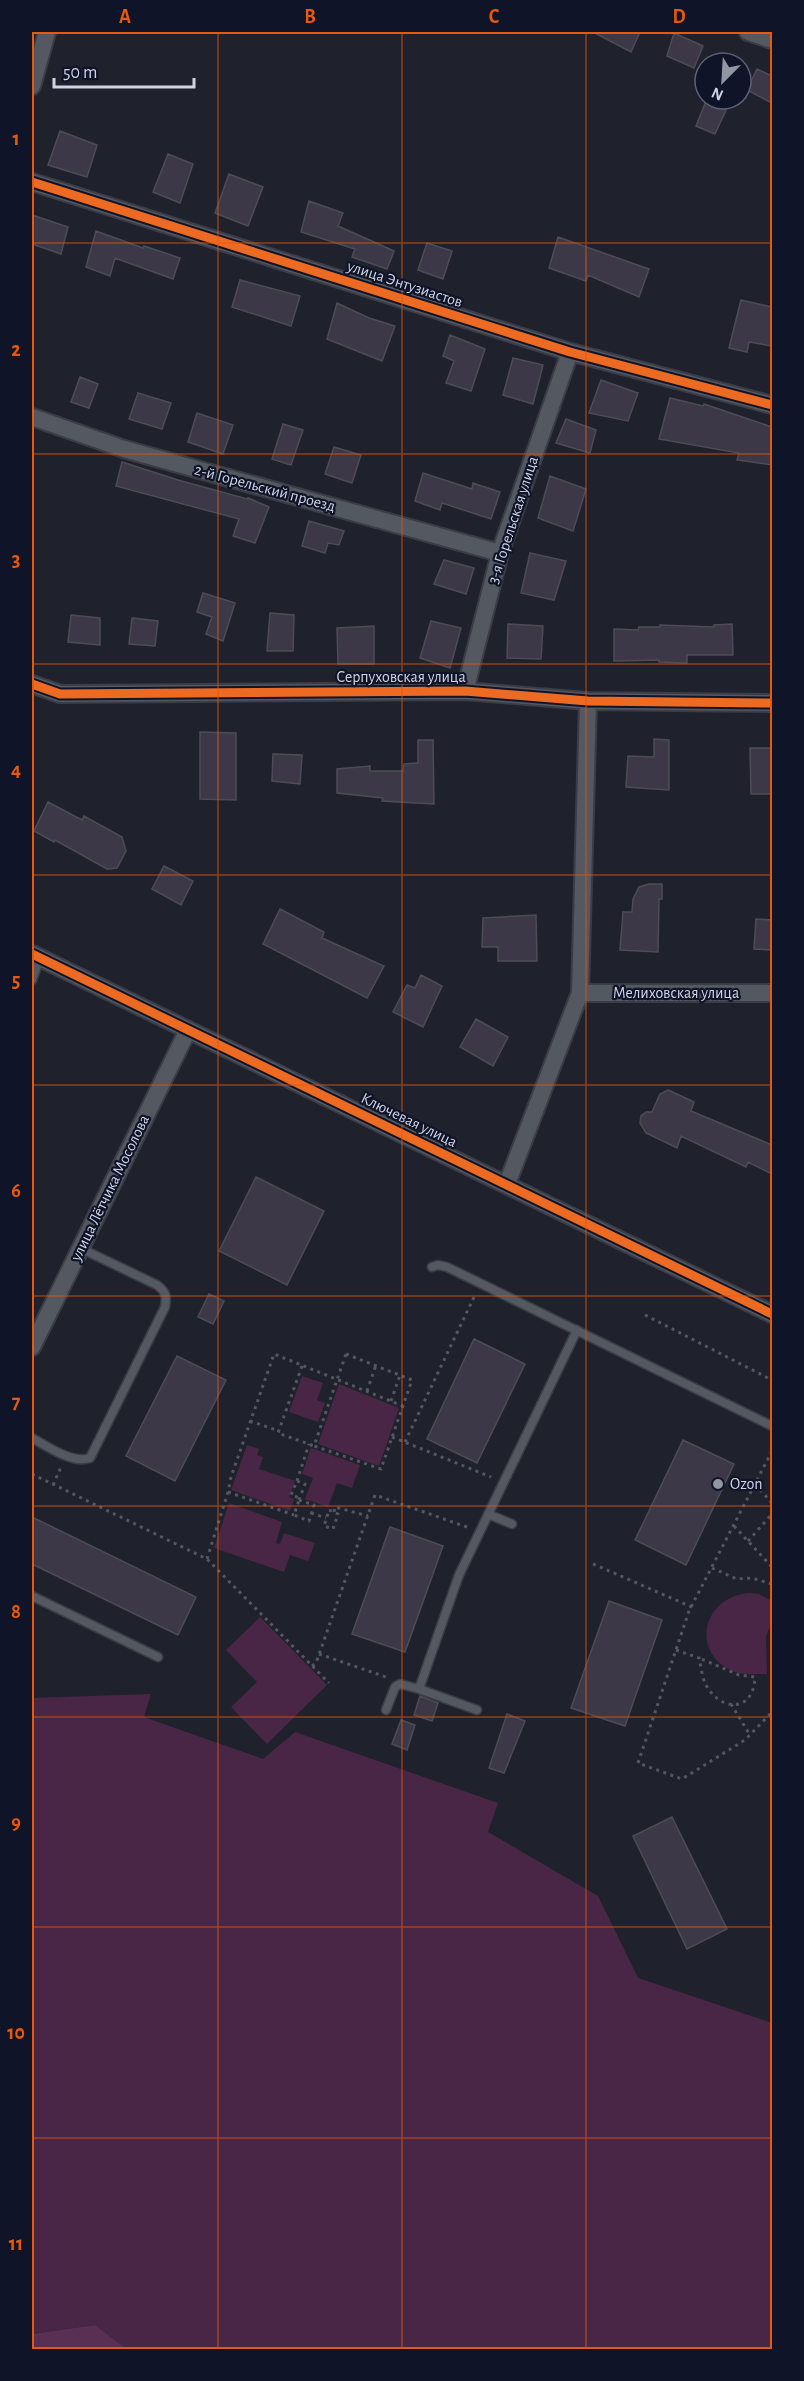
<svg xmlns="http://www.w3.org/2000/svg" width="804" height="2381" font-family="'Alegreya Sans',sans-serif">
<rect width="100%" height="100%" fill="#1f222d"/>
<path fill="#492645" d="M302,1376L323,1383L317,1400L325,1403L318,1422L289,1412Z
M339,1384L399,1408L379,1466L318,1444Z
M247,1445L259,1449L257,1455L263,1457L259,1469L295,1481L289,1497L294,1499L290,1511L231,1490Z
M311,1448L360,1465L352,1488L337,1483L328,1507L305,1499L313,1478L302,1474Z
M229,1503L282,1522L276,1543L280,1544L284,1533L315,1543L308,1561L290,1555L284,1572L214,1548Z
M749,1593L759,1594L772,1601V1622L766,1636L767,1674C757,1674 744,1675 735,1672C689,1654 702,1597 749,1593Z
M260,1617L327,1685L267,1744L231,1707L257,1682L226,1650Z
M151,1694L144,1717L263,1759L295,1732L498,1803L488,1832L598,1896L638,1978L772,2023V2349L126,2350L95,2325L32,2334V1698Z"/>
<path fill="#593054" d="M95,2325L126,2349H32V2334Z"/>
<path fill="#3c3847" stroke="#4d4c56" stroke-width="1.5" d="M593,32H640L631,52Z
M674,33L703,46L694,68L667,56Z
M757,69L772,76V103L747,90Z
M706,101L726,110L715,134L696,126Z
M60,131L97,145L87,177L48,165Z
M168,154L193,164L180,203L153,192Z
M229,174L263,187L248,226L215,213Z
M309,201L343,213L338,226L394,251L387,269L352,257L355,249L301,232Z
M32,215L68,227L61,254L32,244Z
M96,231L143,248L144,246L180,258L173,279L115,258L110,276L86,267Z
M558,237L649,269L639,297L588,275L586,281L549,268Z
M427,243L452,251L443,279L418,270Z
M240,280L300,296L291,326L232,307Z
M741,300L772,307V346L749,342L747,352L729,348Z
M337,303L369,318L395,326L382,361L327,339Z
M450,335L485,349L471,391L446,383L454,361L443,356Z
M513,358L543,365L533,404L503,395Z
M80,377L98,384L89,408L71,402Z
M601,380L638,393L628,421L589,413Z
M138,393L171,403L162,429L129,419Z
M670,398L703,406L704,404L772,427V465L737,460L739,453L659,439Z
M197,413L233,425L223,454L188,442Z
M566,419L596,430L590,453L556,443Z
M283,424L303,430L291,465L272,459Z
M334,447L361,455L352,483L325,474Z
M122,462L178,480L247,499L248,498L269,507L255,543L233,536L239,519L116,486Z
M423,473L472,489L473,483L500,492L491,519L442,503L440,510L415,501Z
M550,476L586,489L573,531L538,518Z
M309,521L344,531L339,545L328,543L325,553L302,546Z
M530,553L566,561L554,600L521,593Z
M444,560L474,568L466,594L434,584Z
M203,593L235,603L223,641L206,634L212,617L197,612Z
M270,613L294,615L293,651H267Z
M71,615L100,618V645L68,642Z
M132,618L158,621L155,646L129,644Z
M431,621L461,628L450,668L420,658Z
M508,624L543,626L541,659L507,658Z
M732,624L733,655H687V663L659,662V660L614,661V629L638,630L639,627H660V625L714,627V625Z
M374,626V664H338L337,628Z
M200,732L236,733V800L200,799Z
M654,739L669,740V790L626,787L628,756L654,757Z
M418,740H433L434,804L382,801L383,798L337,793V769L370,766V771H403L404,764L418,763Z
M750,748H772V794H751Z
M273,754L302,755L300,784L272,781Z
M48,802L82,820L84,816L122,837L126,851L117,868L107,869L55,840L54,842L34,831Z
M164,866L193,881L181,905L152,889Z
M649,884H662V899H659L658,952L620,950L623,912H632L633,899L639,887Z
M280,909L324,932L322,938L384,966L367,998L263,944Z
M536,915L537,961H498V947H482L483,918Z
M756,919L772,920V950L754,949Z
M421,975L442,986L423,1027L393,1012L407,985L415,988Z
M476,1019L508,1037L493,1066L460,1047Z
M668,1090L694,1102L691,1111L772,1145V1174L748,1162L746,1167L681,1136L677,1148L646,1133L640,1123L641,1116L646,1112H652L660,1094Z
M256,1177L324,1211L287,1285L219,1251Z
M209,1294L224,1301L213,1324L198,1317Z
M474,1339L525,1364L477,1463L427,1439Z
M177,1356L226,1380L175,1481L126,1456Z
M683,1440L734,1464L686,1565L635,1540Z
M32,1517L196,1597L178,1635L32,1564Z
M390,1527L443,1546L405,1652L352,1634Z
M609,1601L662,1620L625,1726L571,1708Z
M420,1696L438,1703L432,1721L414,1715Z
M507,1714L525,1721L504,1773L489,1768Z
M401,1720L415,1725L407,1750L392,1744Z
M672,1817L727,1929L687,1949L633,1836Z"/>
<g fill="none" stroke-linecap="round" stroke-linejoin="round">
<defs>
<path id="lane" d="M32,980L40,958
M432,1267L438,1265L447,1267L772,1426
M32,1438C47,1446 72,1464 90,1458L165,1307C167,1296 166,1292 157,1285L80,1248
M488,1514L512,1524
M32,1596L158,1657
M386,1710L395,1687L400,1684L419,1689
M477,1710L419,1689L459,1575L577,1330"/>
<path id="street" d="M748,32L772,40
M32,86L47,32
M32,182L570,352L772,405
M32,417L124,449L500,553
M32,684L60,694L465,691L588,701L772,703
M465,691L500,553L570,352
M32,954L772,1314
M580,993H772
M507,1184L580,993L588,701
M32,1347L188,1030"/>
</defs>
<use href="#lane" stroke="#3a3c46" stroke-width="11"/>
<use href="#street" stroke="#3a3c46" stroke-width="20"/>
<path stroke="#54575f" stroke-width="3" stroke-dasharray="3 4.5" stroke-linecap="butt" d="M645,1315L772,1380
M346,1354L412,1380L381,1469L314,1446Z
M302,1366L278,1433L314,1446
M367,1391L376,1365
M391,1401L400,1375
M250,1421L279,1431
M392,1437L491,1477
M405,1442L475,1295
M772,1451L689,1611L638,1763L682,1779L745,1740L772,1712
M32,1474L207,1559L329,1683
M297,1481L309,1444
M755,1484L772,1503
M53,1485L61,1467
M228,1492L294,1515
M299,1500L314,1505L309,1521L294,1515Z
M299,1500L305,1484L297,1481L291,1495L300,1498
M329,1510L338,1514L333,1529L324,1526Z
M334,1512L335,1507L368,1516
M311,1513L326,1518
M734,1526L772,1567
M748,1541L772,1514
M207,1559L228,1492L231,1477L274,1354L403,1406
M593,1564L692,1607
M712,1568L737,1579L752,1578L772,1584
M676,1650L699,1658C701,1666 702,1678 706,1685C719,1710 753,1715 755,1677L739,1675L699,1658
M319,1654L386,1677
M312,1666L316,1663L375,1495L467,1527
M731,1704L750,1735"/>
<use href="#lane" stroke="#545861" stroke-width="8"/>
<use href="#street" stroke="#545861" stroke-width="16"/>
<defs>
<path id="cycleway" d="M32,182L570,352L772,405
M32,684L60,694L465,691L588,701L772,703
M32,954L772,1314"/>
</defs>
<use href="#cycleway" stroke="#101429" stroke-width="13"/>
<use href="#cycleway" stroke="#ed6a23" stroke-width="9"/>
</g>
<path fill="none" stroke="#e8590c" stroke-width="1.5" stroke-opacity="0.55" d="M218,32V2350M402,32V2350M586,32V2350M32,243H772M32,454H772M32,664H772M32,875H772M32,1085H772M32,1296H772M32,1506H772M32,1717H772M32,1927H772M32,2138H772"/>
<circle fill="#9296a3" stroke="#101429" stroke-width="2" cx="718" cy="1484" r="6"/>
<g text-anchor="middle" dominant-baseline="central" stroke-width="4.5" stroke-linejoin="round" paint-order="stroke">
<g font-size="16" fill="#d0d4e3" stroke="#101429">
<text transform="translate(405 284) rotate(18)">улица Энтузиастов</text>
<text transform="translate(265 488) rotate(15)">2-й Горельский проезд</text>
<text transform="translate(513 520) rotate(-72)">3-я Горельская улица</text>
<text x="401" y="677">Серпуховская улица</text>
<text x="676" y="993">Мелиховская улица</text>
<text transform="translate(409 1120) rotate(26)">Ключевая улица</text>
<text transform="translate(110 1188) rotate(-64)">улица Лётчика Мосолова</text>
</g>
<g font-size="16" fill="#d0d4e3" stroke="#101429" text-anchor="start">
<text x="730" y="1484">Ozon</text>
</g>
</g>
<rect width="804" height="2381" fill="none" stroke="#101429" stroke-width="66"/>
<g transform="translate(723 81) rotate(204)"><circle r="28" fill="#101429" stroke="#5d6173" stroke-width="1.5"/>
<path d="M0-4.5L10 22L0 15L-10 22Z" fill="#9296a3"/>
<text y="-9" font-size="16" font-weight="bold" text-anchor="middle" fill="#d0d4e3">N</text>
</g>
<path d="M54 78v9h140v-9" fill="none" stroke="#d0d4e3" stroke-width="3"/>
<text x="63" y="78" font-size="18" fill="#d0d4e3" stroke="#101429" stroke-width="4.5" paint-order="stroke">50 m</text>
<rect x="33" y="33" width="738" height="2315" fill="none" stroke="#e8590c" stroke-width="2"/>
<g font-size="20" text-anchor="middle" font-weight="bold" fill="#e8590c">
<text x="125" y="23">A</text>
<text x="310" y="23">B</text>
<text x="494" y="23">C</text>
<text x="679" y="23">D</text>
<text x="16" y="145">1</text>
<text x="16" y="356">2</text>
<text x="16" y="566">3</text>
<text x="16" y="776">4</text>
<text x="16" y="987">5</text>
<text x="16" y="1197">6</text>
<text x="16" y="1408">7</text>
<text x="16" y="1618">8</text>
<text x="16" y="1829">9</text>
<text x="16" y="2039">10</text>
<text x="16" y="2250">11</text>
</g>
</svg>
